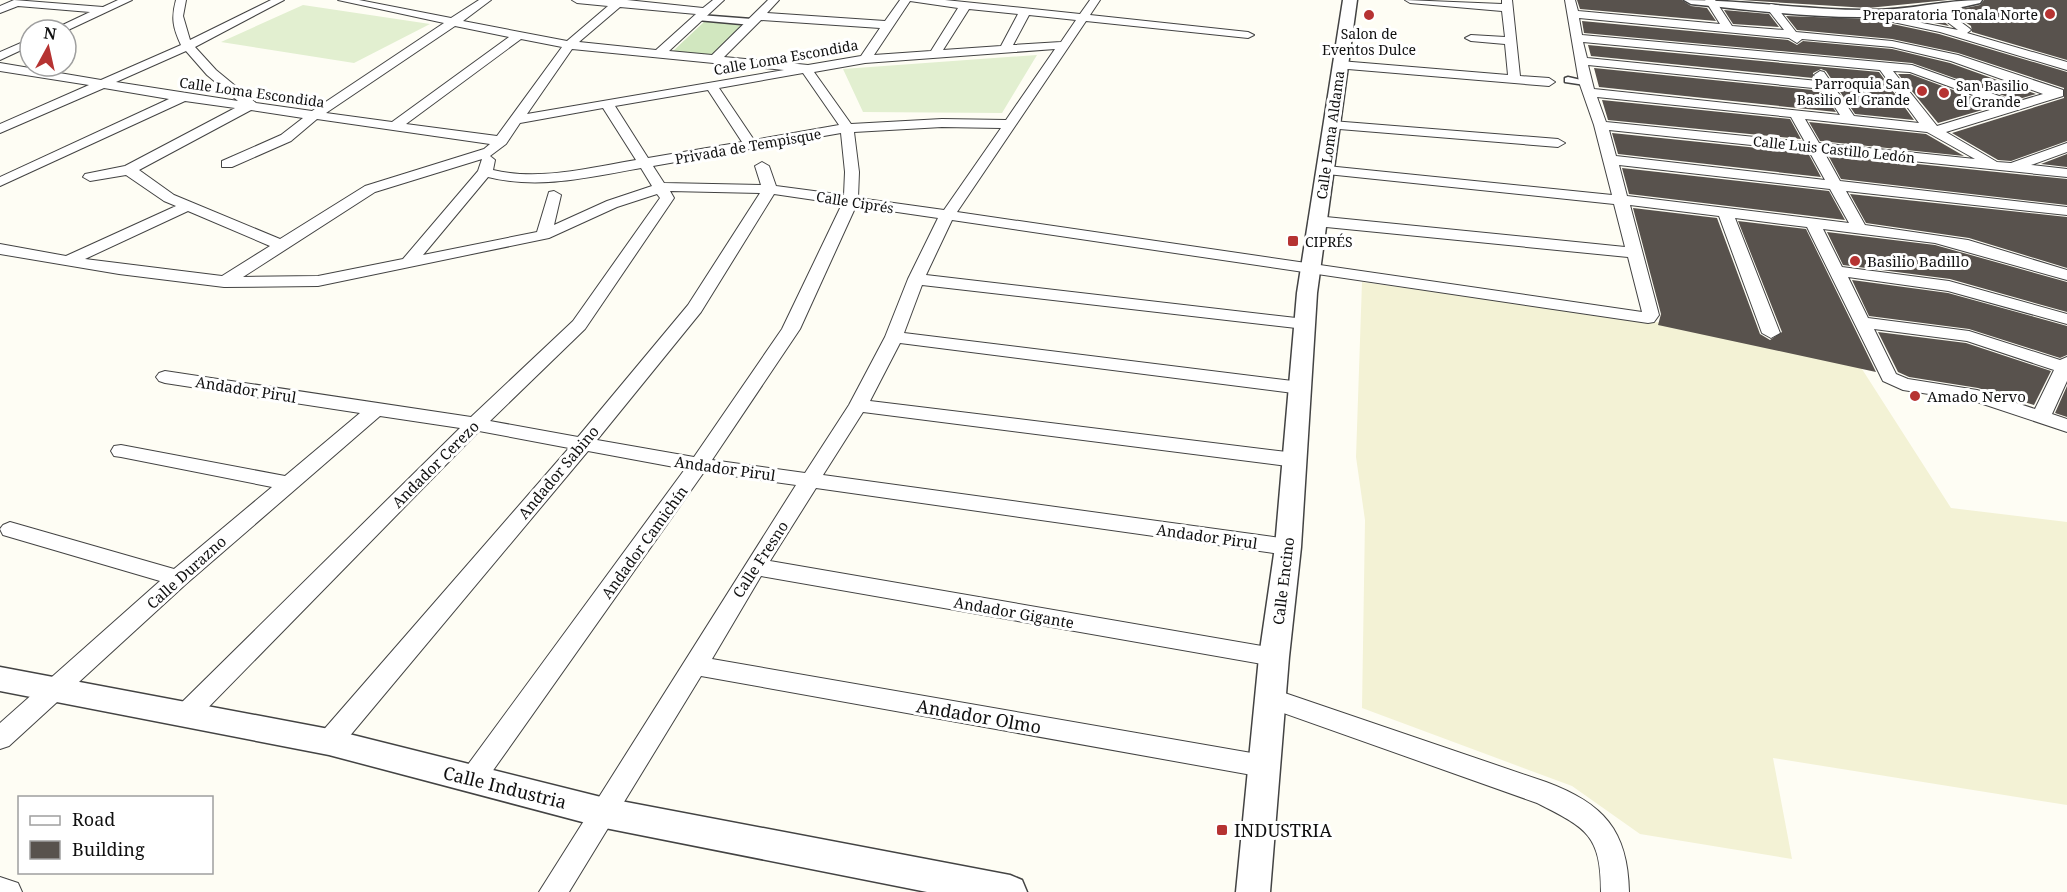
<svg xmlns="http://www.w3.org/2000/svg" width="2067" height="892" font-family="'Noto Serif',serif">
<rect width="100%" height="100%" fill="#fefdf4"/>
<path fill="#f3f2d5" d="M1362,282L1677,325L1853,355L1951,508L2067,522V805L1773,758L1792,859L1640,834L1572,786L1362,708L1365,520L1356,457Z"/>
<path fill="#d1e7bf" d="M706,20L748,22L716,56L672,52Z"/>
<path fill="#e2efd0" d="M303,5L430,24L354,63L221,42Z
M1037,55L1002,113L863,112L843,69Z"/>
<path fill="#58524d" d="M1577,0H1682L1691,6L1707,8L1716,21L1580,9Z
M1740,0H1948L1868,8Z
M1984,0H2067V60L1972,32L1971,26L1953,14L1956,10L1980,5Z
M1724,10L1769,14L1779,27L1733,24Z
M1936,14L1949,26L1905,17H1907Z
M1786,16L1869,19L1939,34L2067,72V141L2011,161L1998,160L1952,133L2064,98V88L1958,53L1892,39L1797,30Z
M1582,21L1788,40L1797,45L1803,41L1892,49L1950,63L2036,94L2016,100L1912,63L1584,33Z
M1588,45L1879,72L1914,120L1855,114L1826,71L1821,69L1813,73V78L1591,56Z
M1594,68L1822,91L1836,112L1599,87Z
M1898,74H1910L1996,106L1938,123Z
M1602,100L1790,119L1801,139L1608,120Z
M1809,122L1926,134L1964,156L1820,141Z
M1612,133L1808,153L1821,177L1618,154Z
M2067,154V167L2041,164Z
M1828,155L2067,179V205L1841,179Z
M1622,168L1829,191L1845,220L1629,194Z
M1850,194L2067,217V268L1969,238L1866,223Z
M1633,208L1717,218L1760,334L1770,340L1782,332L1738,221L1806,229L1876,372L1658,325L1661,314Z
M1827,232L1935,245L2067,282V312L1950,279L1843,265Z
M1852,280L1948,293L2067,326V355L2060,358L1969,329L1869,316Z
M1878,332L1966,343L2051,371L2034,405L1978,388L1909,377L1898,372Z
M2067,386V417L2055,413Z"/>
<g fill="none" stroke-linecap="round" stroke-linejoin="round">
<defs>
<path id="pedestrian" d="M700,15L752,19L756,22L752,25L697,20V16Z
M1568,77L1590,82L1585,85L1565,82V78Z"/>
<path id="minor" d="M14,0L103,7L118,0H132L66,31L52,30L90,12L18,6L0,13V6Z
M176,0H186L183,16L190,40L271,0H284L195,47L216,70L256,103L312,111L444,23L338,0H359L451,18L479,0H491L463,21L567,41L608,6L577,3L572,0H627L703,8L713,0H724L669,51L712,55L768,0H779L767,13L885,21L900,0H945L1080,14L1090,0H1100L1090,15L1248,32L1254,35L1248,38L1086,21L957,212L1642,312L1628,257L1316,226L1308,221L1316,216L1625,247L1614,204L1327,174L1320,170L1327,166L1612,195L1594,125L1579,82L1565,0H1575L1578,11L1720,24L1705,0H1715L1732,26L1784,30L1766,7L1771,4L1775,5L1796,32L1892,41L1958,55L2063,90V96L1946,132L1997,162L2011,163L2067,143V152L2031,165L2067,169V177L1824,152L1840,181L2067,207V215L1846,191L1865,225L1968,240L2067,270V280L1935,243L1823,229L1842,267L1949,281L2067,314V324L1948,291L1848,277L1868,318L1969,331L2060,360L2067,357V381L2052,414L2067,419V432L1974,401L1903,390L1883,381L1807,227L1735,218L1780,333L1771,338L1762,333L1719,216L1630,205L1659,315L1654,322L1648,323L952,220L926,275L1305,319L1314,324L1305,329L922,285L904,333L1301,382L1310,388L1301,394L900,343L870,401L1295,453L1302,455L1305,460L1302,465L1295,467L863,412L823,475L1288,539L1296,542L1299,547L1296,552L1288,555L816,488L770,561L1274,648L1282,650L1286,657L1282,664L1274,666L761,576L712,659L1263,755L1272,758L1276,766L1272,774L1263,777L701,676L569,892H539L796,485L704,472L482,786L473,789L464,786L460,778L464,770L685,469L588,451L338,750L329,753L320,750L316,742L320,734L569,448L479,431L193,723L184,726L175,723L172,716L175,709L460,428L380,416L186,584L9,746L0,749V723L160,581L3,535L0,529L3,525L10,522L174,569L272,487L121,457L114,456L111,451L114,446L121,445L285,476L360,413L165,383L159,381L156,377L159,373L165,371L471,417L573,321L660,198L657,194L617,207L549,238L318,286L224,287L119,274L0,254V244L66,256L176,206L164,201L126,175L90,181L83,177L85,174L125,166L235,108L185,101L0,186V177L169,99L104,88L0,133V124L89,85L0,71V63L101,80L181,45C173,28 171,18 176,0ZM910,1L958,8L931,51L874,55ZM620,7L696,14L656,50L579,42ZM969,9L1018,14L1001,46L943,50ZM1029,15L1076,20L1061,42L1013,45ZM1579,18L1789,38L1797,43L1802,39L1892,47L1951,61L2043,94L2016,102L1912,65L1582,35ZM761,20L880,28L861,56L808,65L724,57ZM455,26L509,37L392,122L326,113ZM521,39L562,47L497,136L406,124ZM1583,42L1880,70L1919,123L1854,116L1824,72L1820,71L1814,75L1818,81L1587,58ZM572,49L784,70L527,114ZM1055,49L1006,120L942,119L851,124L814,72L865,63ZM186,51L207,75L238,101L116,82ZM1588,65L1823,89L1840,115L1594,89ZM1893,71L1910,72L2003,106L1937,126ZM803,73L839,125L754,140L719,88ZM708,90L742,142L648,158L615,106ZM1597,97L1791,117L1805,142L1606,122ZM603,108L636,160C588,168 540,181 493,170L495,160L490,156L506,144L520,123ZM251,110L303,118L281,135L222,161V167H232L291,141L317,119L490,144L484,149L365,186L280,239L174,195L139,170ZM1805,119L1927,132L1975,159L1819,143ZM942,127L1001,128L944,210L858,198L859,172L854,132ZM1609,130L1809,151L1825,180L1616,156ZM841,133L845,172L844,195L776,186L769,166L762,162L755,166L761,185L664,183L653,166ZM482,159L478,171L403,259L318,276L243,277L375,192ZM1619,165L1830,189L1849,223L1627,196ZM641,168L652,186L607,201L554,225L561,195L554,191L549,192L537,232L423,255L488,177C540,190 590,177 641,168ZM670,191L760,193L688,305L578,437L490,421L585,329L674,198ZM774,194L842,204L782,329L694,457L597,440L701,312ZM856,206L938,218L908,279L885,337L849,405L805,473L712,460L800,329ZM188,211L270,246L222,276L85,259ZM1874,329L1967,341L2054,370L2035,409L1977,390L1908,379L1896,374Z
M1405,0L1502,4V0H1512L1520,76L1549,78L1555,82L1549,86L1336,68V62L1340,61L1508,75L1505,44L1471,41L1465,38L1471,35L1505,37L1502,11L1410,3Z
M1951,4L1956,7L1950,14L1969,28L1971,30L1967,33L2067,62V70L1940,32L1860,15L1866,12L1958,30L1938,15Z
M30,39V46L0,60V52Z
M1332,121L1558,139L1565,143L1558,147L1327,128V122Z
M1270,688L1546,782C1603,803 1628,830 1629,892H1601C1601,834 1586,828 1537,803L1261,705L1258,698L1261,691Z
M0,877L18,883L22,892H0Z"/>
<path id="tertiary" d="M1343,0H1357L1317,293L1301,547L1289,657L1270,892H1236L1259,657L1275,547L1297,293Z
M1684,0C1746,0 1806,10 1868,10C1906,11 1943,0 1982,0L1980,3C1879,28 1792,14 1691,4Z
M0,667L329,729L605,798L1010,875L1022,880L1027,892H927L605,828L329,755L0,691Z"/>
</defs>
<use href="#pedestrian" stroke="#434343" stroke-width="3"/>
<use href="#minor" stroke="#434343" stroke-width="2"/>
<use href="#tertiary" stroke="#434343" stroke-width="3"/>
<use href="#pedestrian" fill="#fff" fill-rule="evenodd"/>
<use href="#minor" fill="#fff" fill-rule="evenodd"/>
<use href="#tertiary" fill="#fff" fill-rule="evenodd"/>
</g>
<g fill="#b63332" stroke="#fff" stroke-width="2">
<circle cx="2050" cy="14" r="6"/>
<circle cx="1369" cy="15" r="6"/>
<circle cx="1922" cy="91" r="6"/>
<circle cx="1944" cy="93" r="6"/>
<rect x="1287" y="235" width="12" height="12" rx="3"/>
<circle cx="1855" cy="261" r="6"/>
<circle cx="1915" cy="396" r="6"/>
<rect x="1216" y="824" width="12" height="12" rx="3"/>
</g>
<g text-anchor="middle" dominant-baseline="central" stroke-width="6" stroke-linejoin="round" paint-order="stroke">
<g font-size="14" fill="#101010" stroke="#fff" text-anchor="end">
<text x="2038" y="14">Preparatoria Tonala Norte</text>
<text x="1369" y="33" text-anchor="middle">Salon de<tspan x="1369" dy="16">Eventos Dulce</tspan></text>
<text x="1910" y="83">Parroquia San<tspan x="1910" dy="16">Basilio el Grande</tspan></text>
<text x="1956" y="85" text-anchor="start">San Basilio<tspan x="1956" dy="16">el Grande</tspan></text>
<text x="1305" y="241" text-anchor="start">CIPRÉS</text>
</g>
<g font-size="14" fill="#101010" stroke="#fff">
<text transform="translate(786 57) rotate(-10)">Calle Loma Escondida</text>
<text transform="translate(252 92) rotate(8)">Calle Loma Escondida</text>
<text transform="translate(1330 135) rotate(-82)">Calle Loma Aldama</text>
<text transform="translate(748 146) rotate(-10)">Privada de Tempisque</text>
<text transform="translate(1834 149) rotate(6)">Calle Luis Castillo Ledón</text>
<text transform="translate(855 202) rotate(9)">Calle Ciprés</text>
</g>
<g font-size="15" fill="#101010" stroke="#fff" text-anchor="start">
<text x="1867" y="261">Basilio Badillo</text>
<text x="1927" y="396">Amado Nervo</text>
</g>
<g font-size="15" fill="#101010" stroke="#fff">
<text transform="translate(246 389) rotate(9)">Andador Pirul</text>
<text transform="translate(435 464) rotate(-45)">Andador Cerezo</text>
<text transform="translate(725 468) rotate(8)">Andador Pirul</text>
<text transform="translate(558 472) rotate(-50)">Andador Sabino</text>
<text transform="translate(1207 536) rotate(8)">Andador Pirul</text>
<text transform="translate(644 542) rotate(-54)">Andador Camichín</text>
<text transform="translate(760 559) rotate(-57)">Calle Fresno</text>
<text transform="translate(186 572) rotate(-42)">Calle Durazno</text>
<text transform="translate(1283 581) rotate(-83)">Calle Encino</text>
<text transform="translate(1014 612) rotate(10)">Andador Gigante</text>
</g>
<g font-size="18" fill="#101010" stroke="#fff">
<text transform="translate(979 716) rotate(10)">Andador Olmo</text>
<text transform="translate(505 787) rotate(14)">Calle Industria</text>
</g>
<g font-size="18" fill="#101010" stroke="#fff" text-anchor="start">
<text x="1234" y="830">INDUSTRIA</text>
</g>
</g>
<rect x="18" y="796" width="195" height="78" fill="#ffffff" stroke="#9f9f9f" stroke-width="1.5"/>
<rect x="30" y="816" width="30" height="9" fill="#ffffff" stroke="#9f9f9f" stroke-width="1.5"/>
<text x="72" y="826" font-size="18" fill="#101010">Road</text>
<rect x="30" y="841" width="30" height="18" fill="#58524d" stroke="#9f9f9f" stroke-width="1.5"/>
<text x="72" y="856" font-size="18" fill="#101010">Building</text>
<g transform="translate(48 48) rotate(8)"><circle r="28" fill="#ffffff" stroke="#9f9f9f" stroke-width="1.5"/>
<path d="M0-4.5L10 22L0 15L-10 22Z" fill="#b63332"/>
<text y="-9" font-size="16" font-weight="bold" text-anchor="middle" fill="#101010">N</text>
</g>
</svg>
